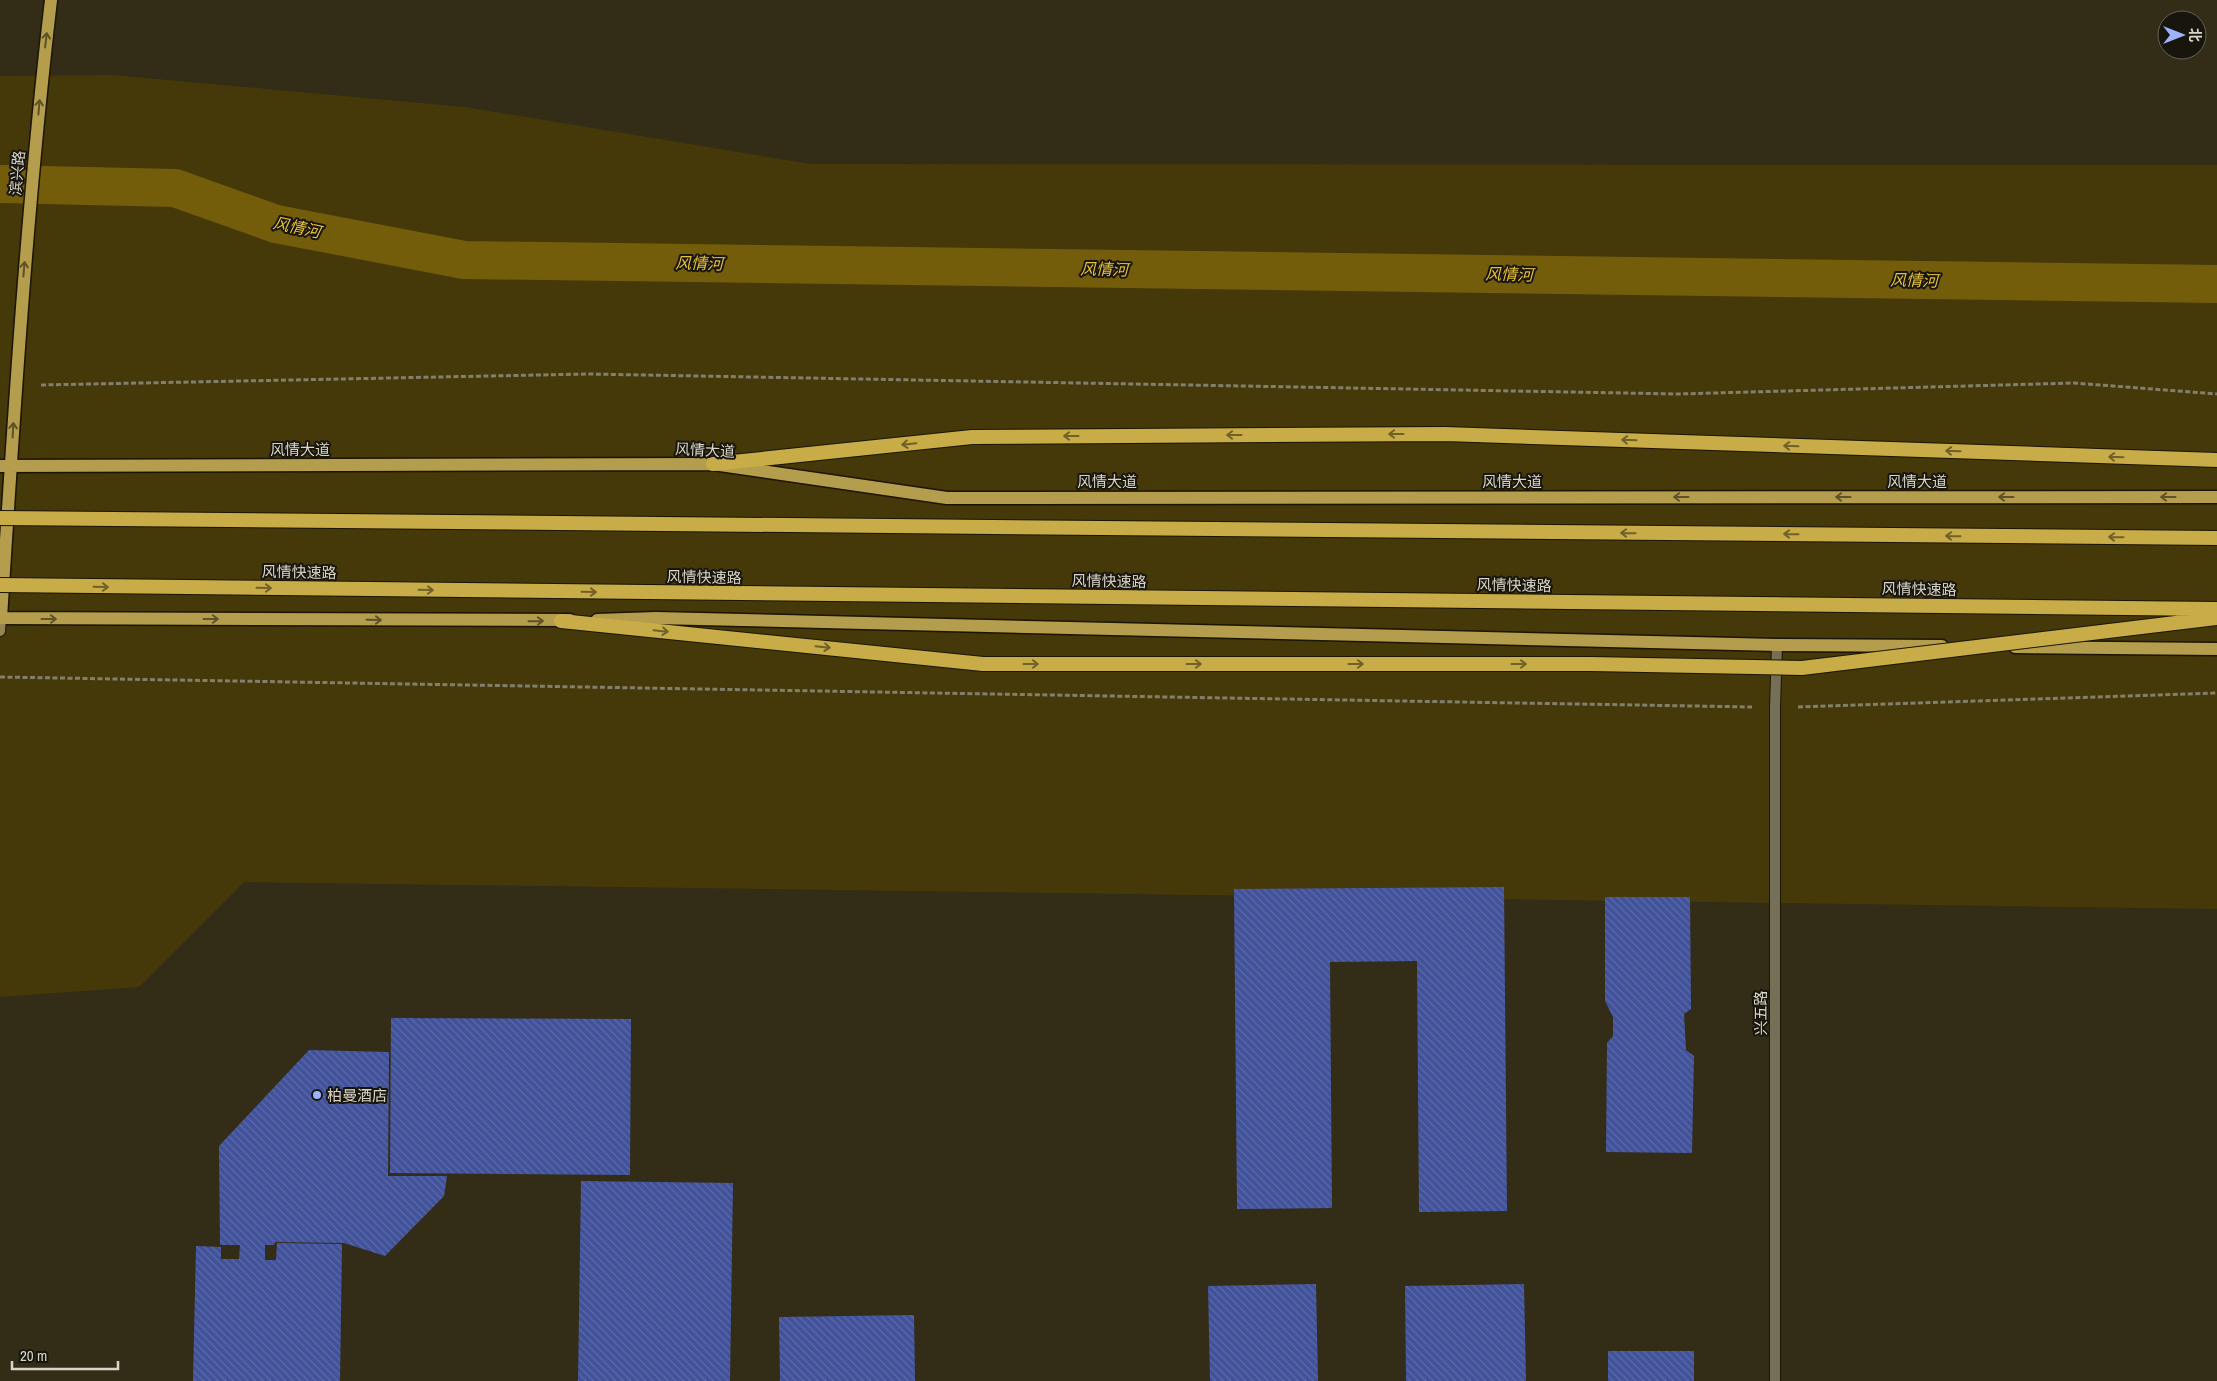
<svg xmlns="http://www.w3.org/2000/svg" width="2217" height="1381" font-family="'Archivo Narrow','Noto Sans SC',sans-serif">
<defs>
<pattern id="building-back-hatch" width="6" height="6" patternUnits="userSpaceOnUse" patternTransform="scale(1.25)"><rect width="6" height="6" fill="#41529b"/><path d="M-1 5l2 2M0 0l6 6M5-1l2 2" fill="none" stroke="#5c6aa7"/></pattern>
</defs>
<rect width="100%" height="100%" fill="#332c17"/>
<path fill="#453809" d="M113,75L465,107L811,164L2217,165V909L244,882L139,987L0,997V76Z"/>
<g fill="none" stroke-linecap="round" stroke-linejoin="round">
<path stroke="#735d0a" stroke-width="38" d="M0,184L175,188L276,224L464,260L2217,284"/>
</g>
<path fill="url(#building-back-hatch)" d="M1504,887L1507,1211L1419,1212L1417,961L1330,962L1332,1208L1237,1209L1234,889Z
M1605,897H1690L1691,1009L1684,1014L1686,1050L1694,1056L1692,1153L1606,1152L1607,1043L1613,1036V1017L1605,1001Z
M391,1018L631,1019L630,1175L390,1173Z
M309,1050L389,1052L388,1176H447L444,1196L385,1256L344,1243L275,1242L274,1245H265V1260H276L277,1243L342,1244L340,1381H193L196,1246L221,1247V1259H239L240,1245H220L219,1146Z
M581,1181L733,1183L730,1381H578Z
M1316,1284L1318,1381H1210L1208,1286Z
M1524,1284L1526,1381H1406L1405,1286Z
M914,1315L915,1381H780L779,1317Z
M1608,1351H1694V1381H1608Z"/>
<g fill="none" stroke-linecap="round" stroke-linejoin="round">
<defs>
<path id="tertiary" d="M1775,1381V707L1777,645"/>
<path id="secondary" d="M0,631L1,618"/>
<path id="primary" d="M0,466L713,464L947,498L2217,497
M0,618L570,620
M1,618C14,412 27,206 51,0
M597,620L656,618L1777,645L1942,646
M2015,647L2217,649"/>
<path id="trunk" d="M713,464L972,437L1445,434L2217,460
M561,621L983,664"/>
</defs>
<use href="#tertiary" stroke="#1b1502" stroke-width="12"/>
<use href="#secondary" stroke="#1b1502" stroke-width="12"/>
<use href="#primary" stroke="#1b1502" stroke-width="15"/>
<use href="#trunk" stroke="#1b1502" stroke-width="16"/>
<path stroke="#847e6d" stroke-width="3" stroke-dasharray="5 2.5" stroke-linecap="butt" d="M41,385L589,374L1678,394L2074,383L2217,394
M0,677L1752,707
M1798,707L2217,693"/>
<use href="#tertiary" stroke="#766f57" stroke-width="10"/>
<use href="#secondary" stroke="#958651" stroke-width="10"/>
<use href="#primary" stroke="#b49d4c" stroke-width="12"/>
<use href="#trunk" stroke="#c8ac48" stroke-width="14"/>
<defs>
<path id="trunk-bridge" d="M0,518L2217,538
M0,585L2217,609
M983,664H1590L1802,668L2217,618"/>
</defs>
<use href="#trunk-bridge" stroke="#1b1502" stroke-width="16" stroke-linecap="butt"/>
<use href="#trunk-bridge" stroke="#c8ac48" stroke-width="14"/>
</g>
<defs><path id="oneway-shaft" d="M-6 0H5M1.5-3L5.5 0L1.5 3" fill="none" stroke-width="1.6" stroke-linecap="round" stroke-linejoin="round" transform="scale(1.25)"/></defs>
<g stroke="#5e5229">
<use href="#oneway-shaft" transform="translate(46 40) rotate(-83)"/>
<use href="#oneway-shaft" transform="translate(39 107) rotate(-85)"/>
<use href="#oneway-shaft" transform="translate(24 269) rotate(-85)"/>
<use href="#oneway-shaft" transform="translate(13 430) rotate(-87)"/>
<use href="#oneway-shaft" transform="translate(1681 497) rotate(180)"/>
<use href="#oneway-shaft" transform="translate(1843 497) rotate(180)"/>
<use href="#oneway-shaft" transform="translate(2006 497) rotate(180)"/>
<use href="#oneway-shaft" transform="translate(2168 497) rotate(180)"/>
<use href="#oneway-shaft" transform="translate(49 619)"/>
<use href="#oneway-shaft" transform="translate(211 619)"/>
<use href="#oneway-shaft" transform="translate(374 620) rotate(1)"/>
<use href="#oneway-shaft" transform="translate(536 621) rotate(-1)"/>
</g>
<g stroke="#70602a">
<use href="#oneway-shaft" transform="translate(1396 434) rotate(180)"/>
<use href="#oneway-shaft" transform="translate(1234 435) rotate(180)"/>
<use href="#oneway-shaft" transform="translate(1071 436) rotate(180)"/>
<use href="#oneway-shaft" transform="translate(1629 440) rotate(-178)"/>
<use href="#oneway-shaft" transform="translate(909 444) rotate(174)"/>
<use href="#oneway-shaft" transform="translate(1791 446) rotate(-178)"/>
<use href="#oneway-shaft" transform="translate(1953 451) rotate(-178)"/>
<use href="#oneway-shaft" transform="translate(2116 457) rotate(-178)"/>
<use href="#oneway-shaft" transform="translate(1628 533) rotate(-179)"/>
<use href="#oneway-shaft" transform="translate(1791 534) rotate(-179)"/>
<use href="#oneway-shaft" transform="translate(1953 536) rotate(-179)"/>
<use href="#oneway-shaft" transform="translate(2116 537) rotate(-179)"/>
<use href="#oneway-shaft" transform="translate(101 587) rotate(1)"/>
<use href="#oneway-shaft" transform="translate(264 588) rotate(1)"/>
<use href="#oneway-shaft" transform="translate(426 590) rotate(1)"/>
<use href="#oneway-shaft" transform="translate(589 592) rotate(1)"/>
<use href="#oneway-shaft" transform="translate(661 631) rotate(6)"/>
<use href="#oneway-shaft" transform="translate(823 647) rotate(6)"/>
<use href="#oneway-shaft" transform="translate(1031 664)"/>
<use href="#oneway-shaft" transform="translate(1194 664)"/>
<use href="#oneway-shaft" transform="translate(1356 664)"/>
<use href="#oneway-shaft" transform="translate(1519 664)"/>
</g>
<circle fill="#9eb3fd" stroke="#18150c" stroke-width="2" cx="317" cy="1095" r="5"/>
<g text-anchor="middle" dominant-baseline="central" stroke-width="4" stroke-linejoin="round" paint-order="stroke">
<g font-size="15" fill="#d9d5c8" stroke="#18150c">
<text transform="translate(17 173) rotate(-85)">滨兴路</text>
<text x="300" y="449">风情大道</text>
<text transform="translate(705 450) rotate(3)">风情大道</text>
<text x="1107" y="481">风情大道</text>
<text x="1512" y="481">风情大道</text>
<text x="1917" y="481">风情大道</text>
<text transform="translate(299 572) rotate(1)">风情快速路</text>
<text transform="translate(704 577) rotate(1)">风情快速路</text>
<text transform="translate(1109 581) rotate(1)">风情快速路</text>
<text transform="translate(1514 585) rotate(1)">风情快速路</text>
<text transform="translate(1919 589) rotate(1)">风情快速路</text>
<text transform="translate(1760 1013) rotate(-90)">兴五路</text>
</g>
<g font-size="15" fill="#d9d5c8" stroke="#18150c" text-anchor="start">
<text x="327" y="1095">柏曼酒店</text>
</g>
<g font-size="16" font-style="italic" fill="#e7c23c" stroke="#18150c">
<text transform="translate(297 227) rotate(12)">风情河</text>
<text transform="translate(699 263) rotate(1)">风情河</text>
<text transform="translate(1104 269) rotate(1)">风情河</text>
<text transform="translate(1509 274) rotate(1)">风情河</text>
<text transform="translate(1914 280) rotate(1)">风情河</text>
</g>
</g>
<g transform="translate(2182 35) rotate(90)"><circle r="24" fill="#18150c" stroke="#656257"/>
<path d="M0-4L9 19L0 12L-9 19Z" fill="#9eb3fd"/>
<text y="-8" font-size="14" font-weight="bold" text-anchor="middle" fill="#d9d5c8">北</text>
</g>
<path d="M12 1361v8h106v-8" fill="none" stroke="#d9d5c8" stroke-width="2.5"/>
<text x="20" y="1361" font-size="15" fill="#d9d5c8" stroke="#18150c" stroke-width="4" paint-order="stroke">20 m</text>
</svg>
